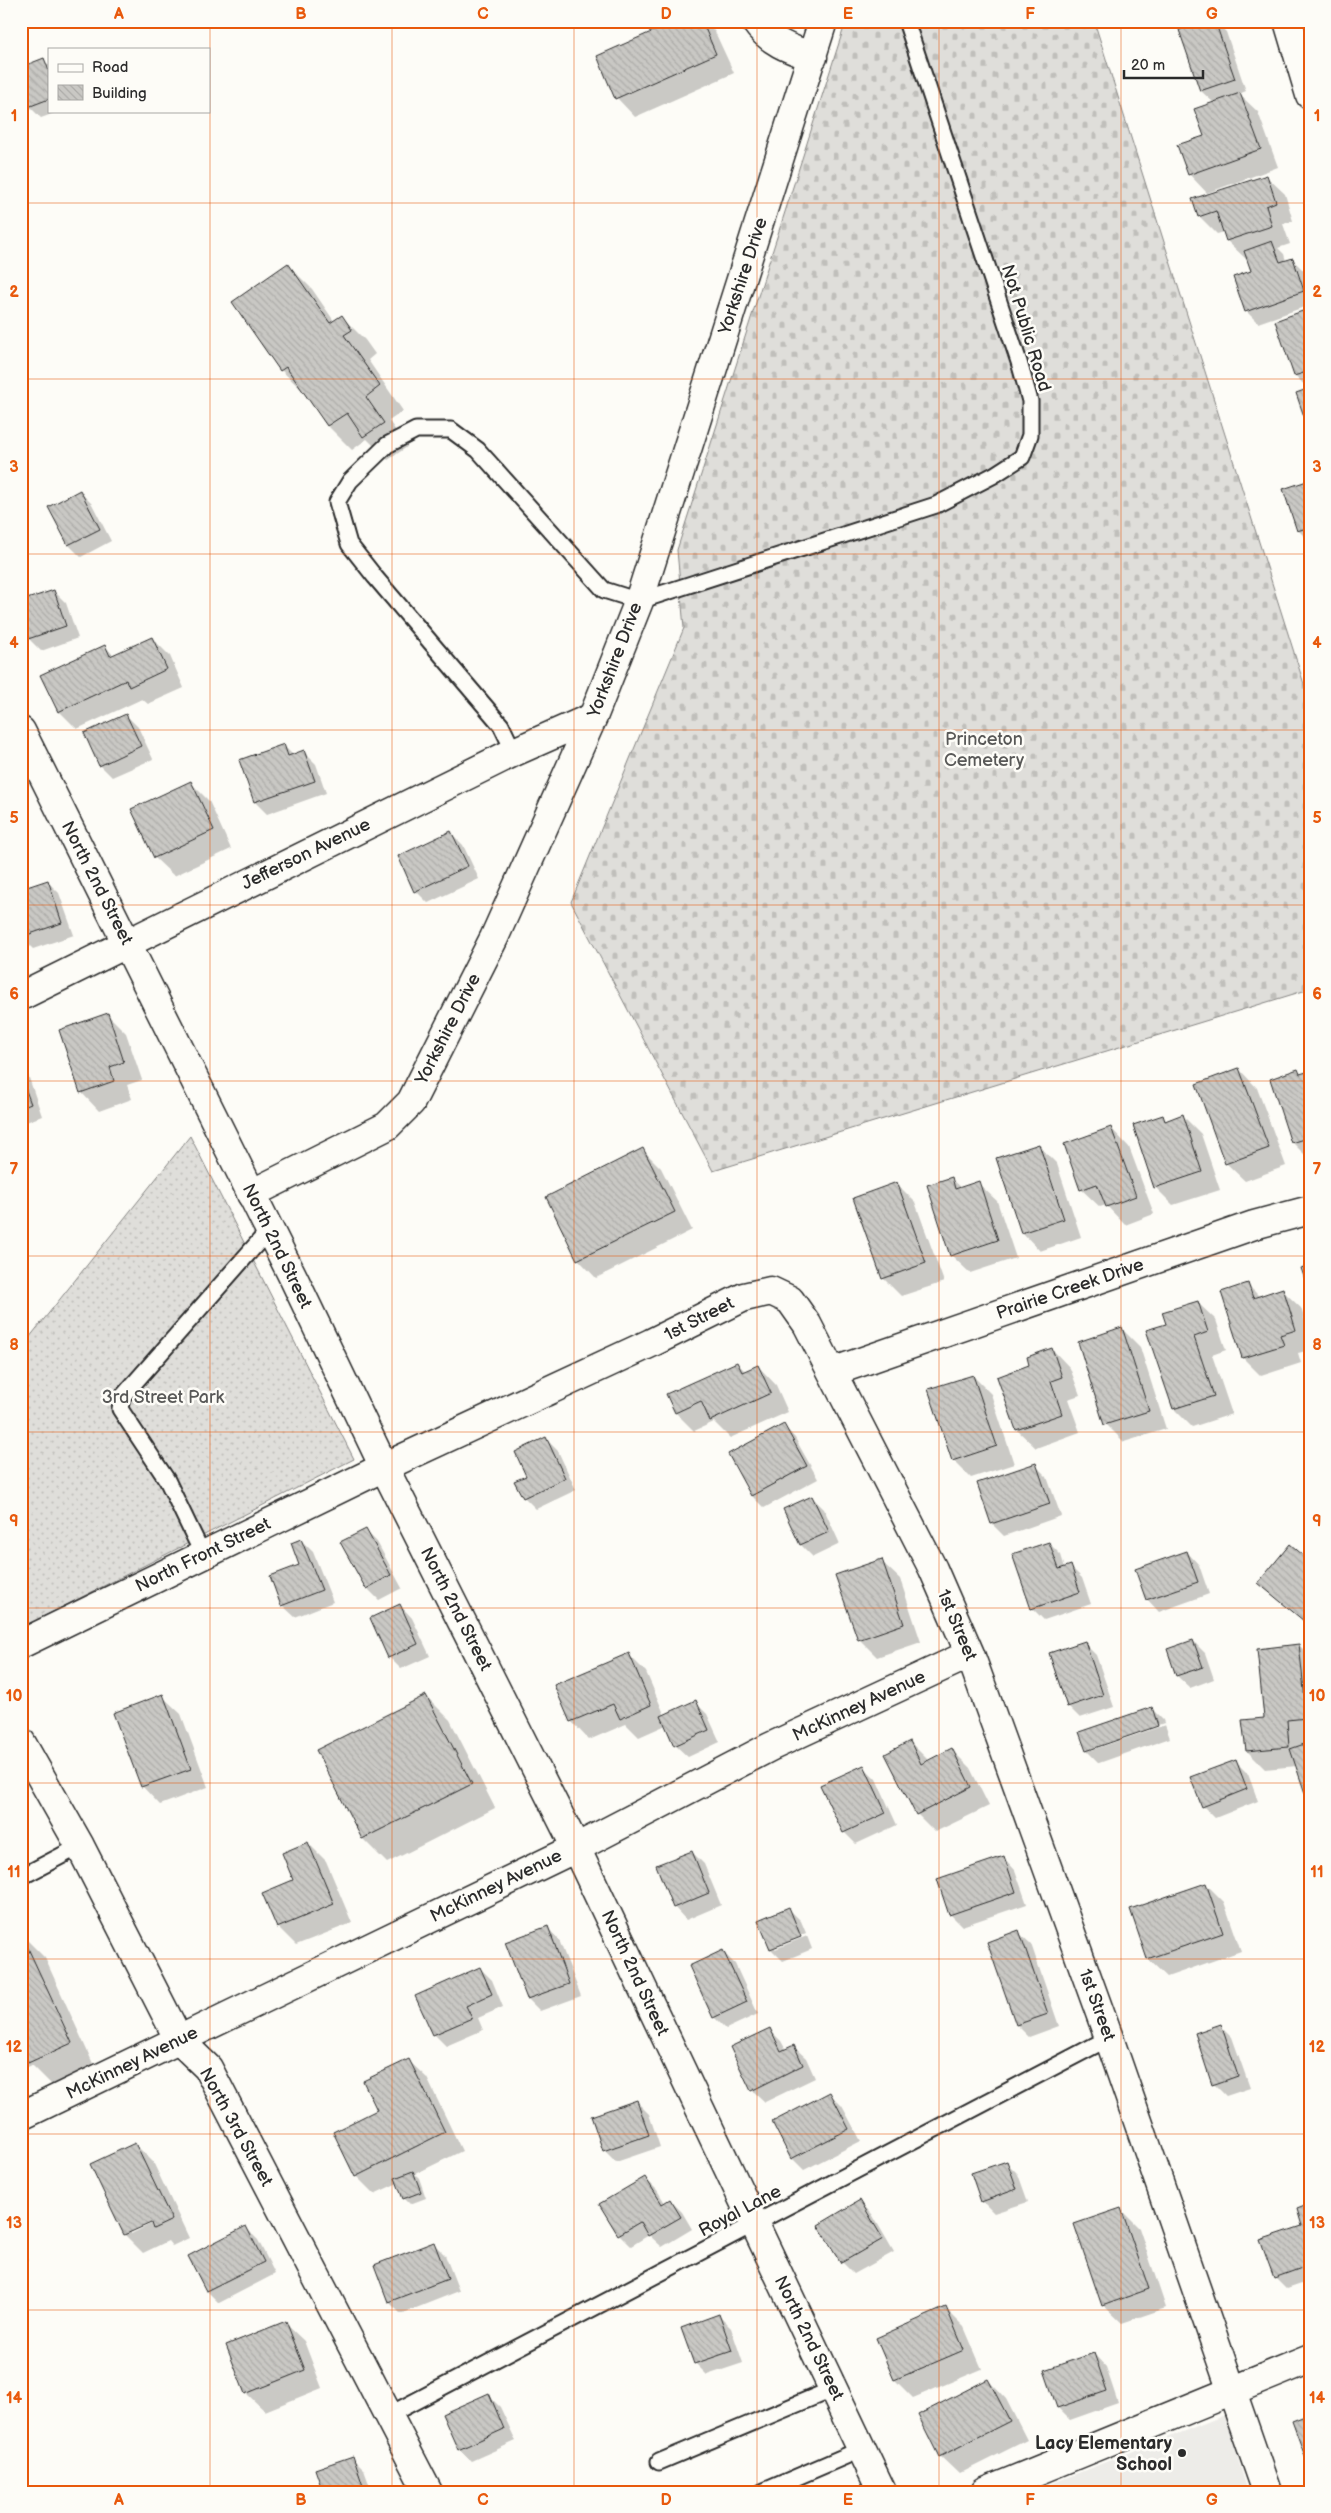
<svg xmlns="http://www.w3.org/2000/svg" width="1331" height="2513" font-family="'Balsamiq Sans',sans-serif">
<defs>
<pattern id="grass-dots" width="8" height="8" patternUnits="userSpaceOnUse" patternTransform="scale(1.25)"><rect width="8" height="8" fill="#dfdeda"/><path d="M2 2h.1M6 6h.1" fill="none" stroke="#c0bfbb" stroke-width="1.8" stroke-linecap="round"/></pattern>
<pattern id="cemetery-stones" width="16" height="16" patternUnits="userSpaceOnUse" patternTransform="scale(1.25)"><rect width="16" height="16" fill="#dfdeda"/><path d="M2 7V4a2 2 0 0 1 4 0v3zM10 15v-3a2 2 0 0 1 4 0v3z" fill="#c0bfbb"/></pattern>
<pattern id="building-back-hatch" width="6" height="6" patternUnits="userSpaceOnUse" patternTransform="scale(1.25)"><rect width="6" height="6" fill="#c9c8c4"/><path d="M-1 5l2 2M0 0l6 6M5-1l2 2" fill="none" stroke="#adaca9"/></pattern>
</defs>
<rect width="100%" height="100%" fill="#fdfcf7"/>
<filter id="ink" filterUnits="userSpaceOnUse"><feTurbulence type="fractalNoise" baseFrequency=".02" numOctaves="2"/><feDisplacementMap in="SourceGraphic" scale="10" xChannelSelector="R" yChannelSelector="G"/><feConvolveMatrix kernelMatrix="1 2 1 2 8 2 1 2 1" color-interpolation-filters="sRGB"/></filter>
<g filter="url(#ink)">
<path fill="#edece8" d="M1225,2415L1248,2492H1030Z"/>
<path fill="url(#grass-dots)" stroke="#858482" d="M190,1136L354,1459L21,1628V1348Z"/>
<path fill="url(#cemetery-stones)" stroke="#858482" d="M846,21H1094L1310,703V989L713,1171L571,902L684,628L677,550Z"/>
<path fill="#0003" fill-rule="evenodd" d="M679,21H705L715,32L734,73L635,117L617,98L598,57Z
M1177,21H1215L1226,32L1246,91L1239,94L1258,112L1278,167L1207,193L1189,174L1206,137L1214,103L1201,91L1186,29Z
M43,59L49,65V111H60L41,118L29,106Z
M1266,176L1285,194L1293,221L1283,224L1290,244L1278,248L1284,254L1286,261L1292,259L1304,271L1310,287V305L1258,323L1246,311L1253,271L1248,258L1246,259L1227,241L1224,232L1217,234L1199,216Z
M288,265L312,289L334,321L341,316L365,340L375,354L368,360L403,411L389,421L407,447L388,460L367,439L352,450L328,426L306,394L281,370Z
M1308,311L1310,313V387L1307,388L1295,375Z
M1310,481V542L1298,530Z
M80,492L92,504L111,541L81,557L69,545L50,507Z
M54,591L66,603L78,638L41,651L29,639L21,615Z
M152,638L170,656L184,688L148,704L142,699L77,729L59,711L105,646L114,656Z
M126,715L138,727L153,759L112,777L100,765Z
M284,746L293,755L304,752L316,764L326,793L267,814L255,802L241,761Z
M191,783L209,801L231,849L174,876L155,858L133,810Z
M21,819L28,833L21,836Z
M451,833L463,845L479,879L428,903L416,891Z
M47,881L59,893L74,935L33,949L21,937V890Z
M107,1014L126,1033L142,1080L127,1085L132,1099L99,1111L81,1092Z
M21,1066L27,1072L42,1116L21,1124Z
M1239,1069L1257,1088L1286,1166L1245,1181L1226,1163Z
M1298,1071L1302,1075L1310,1073V1160L1292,1142Z
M1183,1116L1201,1134L1220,1190L1173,1205L1155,1187L1162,1117L1167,1121Z
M1111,1128L1129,1147L1154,1214L1125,1225L1106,1205L1100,1207L1081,1189Z
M1039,1146L1057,1164L1081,1237L1040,1251L1022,1232Z
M643,1150L661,1168L692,1230L596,1278L578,1259Z
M951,1179L961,1188L978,1183L997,1201L1016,1258L970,1273L951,1255Z
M897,1184L915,1202L944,1282L901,1296L883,1278Z
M1248,1285L1260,1297L1282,1290L1301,1308L1310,1336V1350L1298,1353L1301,1363L1261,1376L1243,1358Z
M1197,1302L1216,1320L1226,1350L1212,1355L1232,1414L1192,1427L1174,1409L1148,1331L1168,1324Z
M1122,1329L1140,1347L1166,1429L1124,1442L1106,1424Z
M1052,1349L1070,1368L1080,1395L1068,1399L1080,1432L1036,1448L1017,1430L999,1377L1031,1366Z
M737,1363L746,1372L758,1366L776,1385L788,1412L730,1438L714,1422L694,1431L676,1413L668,1395Z
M973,1376L991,1394L1014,1464L971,1478L953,1460Z
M783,1425L795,1438L818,1479L764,1508L752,1496L729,1455Z
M546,1439L558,1451L576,1490L536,1509L524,1497L528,1476Z
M1035,1465L1047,1477L1061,1516L1004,1536L992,1524Z
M812,1497L824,1509L840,1544L813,1557L801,1545L784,1510Z
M365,1530L377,1542L402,1588L379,1600L367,1588Z
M301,1540L313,1552L333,1602L295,1617L282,1605L301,1566Z
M1049,1543L1061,1555L1065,1568L1070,1566L1082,1578L1091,1604L1044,1620L1032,1608Z
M1187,1552L1199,1565L1209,1594L1159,1612L1147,1599Z
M881,1561L900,1579L921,1642L877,1657L859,1639Z
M1310,1562V1627L1259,1582Z
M400,1605L412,1618L430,1656L401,1669L389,1657Z
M1193,1641L1205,1653L1214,1679L1190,1688L1177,1676L1168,1650Z
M1084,1643L1096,1655L1114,1707L1080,1718L1068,1706Z
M1299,1645L1310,1656V1738H1304L1305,1745L1310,1744V1802L1297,1766L1265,1769L1247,1751L1244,1722L1266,1719Z
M628,1654L646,1672L665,1716L695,1702L707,1714L720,1742L688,1757L675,1745L666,1725L639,1737L626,1724L589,1740L571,1721Z
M162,1696L181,1714L208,1787L160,1805L142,1786Z
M426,1696L450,1720L495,1808L387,1863L363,1839L318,1751Z
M1151,1708L1163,1720L1170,1738L1099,1763L1087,1751ZM1164,1723L1165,1725L1092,1750V1748Z
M910,1742L929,1761L952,1750L970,1768L989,1806L935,1832L917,1814Z
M1235,1761L1248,1774L1258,1801L1215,1818L1203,1806Z
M864,1767L876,1779L897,1825L856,1844L844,1832Z
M308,1843L326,1861L352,1923L296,1945L278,1927Z
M692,1852L704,1864L721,1905L686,1920L674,1907Z
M1003,1857L1015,1870L1027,1904L962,1926L950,1914Z
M1206,1884L1224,1902L1241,1951L1167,1977L1148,1959L1131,1910Z
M789,1909L801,1921L806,1933L775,1946V1949L807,1936L812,1949L783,1961L771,1949L759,1921Z
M547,1927L559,1940L581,1996L540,2011L528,1999L507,1943Z
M1018,1932L1031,1944L1059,2026L1029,2037L1017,2025L988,1942Z
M21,1934L45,1958L95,2068L54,2087L32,2065L21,2070Z
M723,1952L735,1964L758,2014L726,2029L714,2017L690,1967Z
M480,1968L492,1980L503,2007L478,2018L483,2030L446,2046L434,2034Z
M1220,2025L1232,2037L1250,2088L1226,2096L1214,2084Z
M769,2029L781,2041L786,2050L793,2046L806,2058L815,2078L765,2102L752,2090Z
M408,2060L427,2078L462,2151L415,2174L419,2178L426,2198L410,2204L404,2198L398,2183L374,2194L356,2176L378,2110Z
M830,2094L842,2106L861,2141L804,2170L792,2158Z
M637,2102L649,2114L660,2147L616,2162L604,2150Z
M135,2144L153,2162L189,2238L172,2246L168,2241L143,2253L125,2235L92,2165ZM156,2219L157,2221L131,2234V2231Z
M1006,2162L1018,2174L1028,2202L994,2213L982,2201Z
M645,2178L657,2190L665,2203L670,2200L682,2212L692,2229L662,2247L649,2235L631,2246L619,2234Z
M860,2202L872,2214L894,2252L854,2274L842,2262L820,2225Z
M1310,2205V2281L1287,2289L1275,2277L1304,2226Z
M1121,2210L1139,2228L1166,2308L1122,2323L1103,2305Z
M246,2228L258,2240L275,2274L219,2303L207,2291L190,2257Z
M21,2240L28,2260L21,2263Z
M433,2243L445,2255L459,2291L401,2314L389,2302L376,2266Z
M945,2308L964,2327L982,2369L913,2398L895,2380L877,2338Z
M719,2316L731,2328L743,2363L707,2375L695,2363Z
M285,2323L304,2341L322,2388L265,2411L246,2393Z
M1094,2354L1106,2367L1118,2403L1070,2420L1058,2408Z
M988,2380L1006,2399L1027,2440L959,2474L940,2456Z
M488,2395L500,2407L516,2441L471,2461L459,2449Z
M21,2453L27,2464L21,2466Z
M352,2458L364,2470L372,2492H324Z"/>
<path fill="url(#building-back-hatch)" stroke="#2b2b2b" d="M676,21H702L716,54L615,99L597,56Z
M1205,21H1215L1235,79L1200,91L1179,30Z
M44,58L49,71V99L28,107L21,89V67Z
M1240,93L1261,149L1188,175L1177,145L1204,136L1194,109Z
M1267,175L1276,202L1266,206L1272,226L1226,241L1216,211L1198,217L1192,199Z
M1272,241L1280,262L1293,258L1304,291L1245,312L1233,277L1251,271L1244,251Z
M288,263L330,323L342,315L352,330L344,335L380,386L366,397L384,423L363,437L347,413L327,426L286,367L280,371L232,302Z
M1308,309L1310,371L1294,376L1275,321Z
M1310,388V434L1296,393Z
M1310,480V527L1297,531L1283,489Z
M80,490L100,529L68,545L48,507Z
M54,590L66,626L28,639L21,619V601Z
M152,637L167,669L129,687L126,680L58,712L40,675L105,645L110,656Z
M126,714L141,746L99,766L84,733Z
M284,744L288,756L304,750L315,781L254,802L239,760Z
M191,781L214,830L154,858L131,809Z
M451,831L468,866L414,892L398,856Z
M48,880L62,923L21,937V889Z
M108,1013L124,1062L110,1067L114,1081L80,1093L59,1030Z
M1239,1068L1269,1148L1225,1164L1196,1084Z
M1298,1069L1300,1074L1310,1071V1137L1291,1143L1270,1079Z
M21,1077L31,1104L21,1108Z
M1183,1114L1202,1172L1154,1188L1133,1125L1163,1115L1165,1121Z
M1111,1127L1136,1196L1106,1207L1097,1184L1080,1190L1064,1144Z
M1039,1144L1064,1219L1021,1233L996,1158Z
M643,1148L675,1212L577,1260L546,1197Z
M952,1177L955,1189L979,1181L998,1240L950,1256L927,1185Z
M897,1182L926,1263L882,1279L853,1198Z
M1310,1265V1294L1301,1268Z
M1248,1283L1253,1298L1283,1288L1296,1330L1280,1335L1284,1345L1242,1358L1221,1292Z
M1198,1301L1208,1332L1194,1337L1214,1396L1173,1409L1146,1330L1166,1324L1162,1312Z
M1122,1327L1149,1411L1104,1425L1078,1342Z
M1052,1348L1062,1377L1051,1381L1062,1414L1016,1430L997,1377L1029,1365L1027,1357Z
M737,1362L742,1372L758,1365L771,1393L710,1421L701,1401L675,1413L666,1394Z
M973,1375L997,1446L952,1461L928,1389Z
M784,1424L807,1466L751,1496L728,1454Z
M546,1437L565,1478L523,1498L514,1481L526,1476L515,1452Z
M1036,1463L1050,1504L991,1524L977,1483Z
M812,1496L829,1532L800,1545L783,1509Z
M366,1529L391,1575L366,1589L340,1542Z
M301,1539L322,1590L281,1606L270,1576L299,1565L291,1543Z
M1049,1542L1059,1569L1071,1565L1080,1592L1031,1609L1012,1554Z
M1290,1544L1310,1561V1626L1258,1583Z
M1187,1551L1198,1582L1146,1600L1135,1569Z
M882,1559L904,1624L858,1640L835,1575Z
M400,1604L418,1644L388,1658L370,1618Z
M1193,1640L1203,1667L1176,1676L1167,1649Z
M1085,1641L1103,1695L1067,1707L1049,1653Z
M1299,1644L1307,1718L1287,1720L1289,1747L1246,1751L1242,1720L1264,1718L1257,1649Z
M629,1653L651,1705L620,1719L613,1704L570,1722L554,1685Z
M163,1694L191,1769L141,1787L113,1713Z
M426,1695L472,1784L362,1839L316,1750Z
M696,1700L709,1730L674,1746L661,1716Z
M1152,1707L1158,1726L1086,1751L1079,1732Z
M910,1741L921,1764L952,1748L971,1787L916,1815L885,1754Z
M1310,1742V1801L1308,1802L1290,1749Z
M1236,1760L1247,1789L1202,1807L1190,1777Z
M864,1765L886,1813L843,1833L820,1785Z
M308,1842L334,1904L277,1928L262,1893L293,1880L282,1853Z
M692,1851L709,1893L673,1908L656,1865Z
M1004,1856L1016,1892L949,1915L937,1879Z
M1206,1883L1223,1933L1147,1959L1130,1909Z
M789,1907L801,1937L770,1949L758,1920Z
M548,1926L569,1984L527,1999L505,1942Z
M1019,1930L1048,2014L1016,2025L987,1942Z
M21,1933L72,2043L28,2063L21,2047Z
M723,1950L747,2002L713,2018L689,1966Z
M480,1967L492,1994L466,2006L472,2018L433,2035L415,1996Z
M1221,2024L1238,2076L1212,2085L1195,2033Z
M770,2028L781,2051L794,2045L803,2065L751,2091L730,2047Z
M409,2059L445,2132L355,2177L333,2132L377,2110L363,2081Z
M830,2092L849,2129L791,2159L772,2122Z
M637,2100L649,2135L603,2151L591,2116Z
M135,2143L172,2220L153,2229L151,2223L124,2235L90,2164Z
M1007,2161L1017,2189L981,2202L971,2173Z
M413,2171L421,2192L403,2199L395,2178Z
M645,2177L662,2204L670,2199L681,2217L648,2236L640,2222L618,2235L599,2204Z
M860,2200L883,2239L841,2263L818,2225Z
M1310,2204V2265L1274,2278L1260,2240L1302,2226L1297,2209Z
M1121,2208L1149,2289L1102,2306L1074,2224Z
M246,2226L264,2262L206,2291L188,2256Z
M434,2242L448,2279L388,2302L374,2265Z
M946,2307L964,2350L894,2380L876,2338Z
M719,2314L732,2351L694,2364L681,2328Z
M286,2321L305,2370L245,2394L226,2345Z
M1094,2353L1107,2391L1057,2408L1044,2370Z
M988,2379L1010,2421L939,2457L918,2415Z
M489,2393L504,2429L458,2450L442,2414Z
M1310,2414V2457L1306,2459L1292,2421Z
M353,2456L365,2492H323L315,2469Z"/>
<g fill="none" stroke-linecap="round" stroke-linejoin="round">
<defs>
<path id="lane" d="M514,752L501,725L375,577L349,544L337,502L350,481L387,445L416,430H451L478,450L604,590L639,601L936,505L994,475L1022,457L1030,435V401L1019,362L906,21
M203,1555L167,1480L120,1409L122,1397L269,1230
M21,1877L80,1846
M387,2416L1109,2038
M659,2462L833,2389
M762,2492L862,2449"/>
<path id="street" d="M755,21C769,42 790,49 813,57
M1288,21L1310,95
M21,996L514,752L593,717
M251,1194L387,1126L411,1102L494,938L593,717L639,601L823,21
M832,1372L1254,1225L1310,1210
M21,1644L384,1467L651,1343L744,1297L771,1291L790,1300L807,1324L933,1569L970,1654L1109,2038L1267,2492
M21,1742L80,1846L179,2040L208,2068L428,2492
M576,1848L770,1747L970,1654"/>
<path id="secondary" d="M21,731L294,1279L384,1467L576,1848L882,2492
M21,2116L576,1848
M985,2492L1310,2359"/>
</defs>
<use href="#lane" stroke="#2b2b2b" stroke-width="19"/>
<use href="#street" stroke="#2b2b2b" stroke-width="31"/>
<use href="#secondary" stroke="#2b2b2b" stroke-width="31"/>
<use href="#lane" stroke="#fdfcf7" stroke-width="15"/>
<use href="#street" stroke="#fdfcf7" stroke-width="28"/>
<use href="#secondary" stroke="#fdfcf7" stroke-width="28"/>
</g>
</g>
<path fill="none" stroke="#e8590c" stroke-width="1" stroke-opacity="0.55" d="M210,21V2492M392,21V2492M574,21V2492M757,21V2492M939,21V2492M1121,21V2492M21,203H1310M21,379H1310M21,554H1310M21,730H1310M21,905H1310M21,1081H1310M21,1256H1310M21,1432H1310M21,1608H1310M21,1783H1310M21,1959H1310M21,2134H1310M21,2310H1310"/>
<circle fill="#2b2b2b" stroke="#fdfcf7" stroke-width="2" cx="1182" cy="2453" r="5"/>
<g text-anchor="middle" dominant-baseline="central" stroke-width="5" stroke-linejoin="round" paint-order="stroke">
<g font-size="18" fill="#2b2b2b" stroke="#fdfcf7">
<text transform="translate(743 276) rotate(-72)">Yorkshire Drive</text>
<text transform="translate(1026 328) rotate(73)">Not Public Road</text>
<text transform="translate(615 660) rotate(-69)">Yorkshire Drive</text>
<text transform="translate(306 854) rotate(-26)">Jefferson Avenue</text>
<text transform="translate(97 883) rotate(63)">North 2nd Street</text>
<text transform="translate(448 1029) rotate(-63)">Yorkshire Drive</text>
<text transform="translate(277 1246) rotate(64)">North 2nd Street</text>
<text transform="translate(1070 1289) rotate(-19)">Prairie Creek Drive</text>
<text transform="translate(699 1319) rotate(-27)">1st Street</text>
<text transform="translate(203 1555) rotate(-26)">North Front Street</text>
<text transform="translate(456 1609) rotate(63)">North 2nd Street</text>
<text transform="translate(957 1625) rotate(67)">1st Street</text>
<text transform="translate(859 1706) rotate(-25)">McKinney Avenue</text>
<text transform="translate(496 1886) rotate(-26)">McKinney Avenue</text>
<text transform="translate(635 1973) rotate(65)">North 2nd Street</text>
<text transform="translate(1097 2005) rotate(70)">1st Street</text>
<text transform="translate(132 2063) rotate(-26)">McKinney Avenue</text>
<text transform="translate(236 2127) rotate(61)">North 3rd Street</text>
<text transform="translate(740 2211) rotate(-28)">Royal Lane</text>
<text transform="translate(809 2338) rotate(64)">North 2nd Street</text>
</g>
<g font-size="18" fill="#585857" stroke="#fdfcf7">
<text x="984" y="739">Princeton<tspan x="984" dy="21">Cemetery</tspan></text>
<text x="163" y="1397">3rd Street Park</text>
</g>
<g font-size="18" font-weight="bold" fill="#2b2b2b" stroke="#fdfcf7" text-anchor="end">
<text x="1172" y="2443">Lacy Elementary<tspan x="1172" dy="21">School</tspan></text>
</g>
</g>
<rect width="1331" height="2513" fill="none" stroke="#fdfcf7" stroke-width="55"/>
<rect x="48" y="48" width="162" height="65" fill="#fdfcf7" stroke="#a9a8a5"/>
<rect x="58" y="64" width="25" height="8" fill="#fdfcf7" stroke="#a9a8a5"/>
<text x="92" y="72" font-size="15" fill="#2b2b2b">Road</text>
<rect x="58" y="85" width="25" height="15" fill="url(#building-back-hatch)" stroke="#a9a8a5"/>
<text x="92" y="98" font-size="15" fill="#2b2b2b">Building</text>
<path d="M1124 70v8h79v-8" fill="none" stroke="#2b2b2b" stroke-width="2.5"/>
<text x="1131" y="70" font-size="15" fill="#2b2b2b" stroke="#fdfcf7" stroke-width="4" paint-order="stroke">20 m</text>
<rect x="28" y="28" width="1276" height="2458" fill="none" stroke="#e8590c" stroke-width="2"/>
<g font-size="16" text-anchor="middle" font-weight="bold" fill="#e8590c">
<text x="119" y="19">A</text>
<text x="301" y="19">B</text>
<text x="483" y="19">C</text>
<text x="666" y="19">D</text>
<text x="848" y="19">E</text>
<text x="1030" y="19">F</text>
<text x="1212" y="19">G</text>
<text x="14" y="121">1</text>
<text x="1317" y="121">1</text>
<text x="14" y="297">2</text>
<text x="1317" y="297">2</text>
<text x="14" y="472">3</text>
<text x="1317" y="472">3</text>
<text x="14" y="648">4</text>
<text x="1317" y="648">4</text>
<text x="14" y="823">5</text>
<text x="1317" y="823">5</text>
<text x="14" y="999">6</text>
<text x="1317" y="999">6</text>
<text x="14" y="1174">7</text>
<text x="1317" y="1174">7</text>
<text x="14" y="1350">8</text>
<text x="1317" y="1350">8</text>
<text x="14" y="1526">9</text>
<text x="1317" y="1526">9</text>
<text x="14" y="1701">10</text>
<text x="1317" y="1701">10</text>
<text x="14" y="1877">11</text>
<text x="1317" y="1877">11</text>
<text x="14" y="2052">12</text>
<text x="1317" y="2052">12</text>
<text x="14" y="2228">13</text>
<text x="1317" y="2228">13</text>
<text x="14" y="2403">14</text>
<text x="1317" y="2403">14</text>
<text x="119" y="2505">A</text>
<text x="301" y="2505">B</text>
<text x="483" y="2505">C</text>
<text x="666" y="2505">D</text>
<text x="848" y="2505">E</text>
<text x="1030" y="2505">F</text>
<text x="1212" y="2505">G</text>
</g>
</svg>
